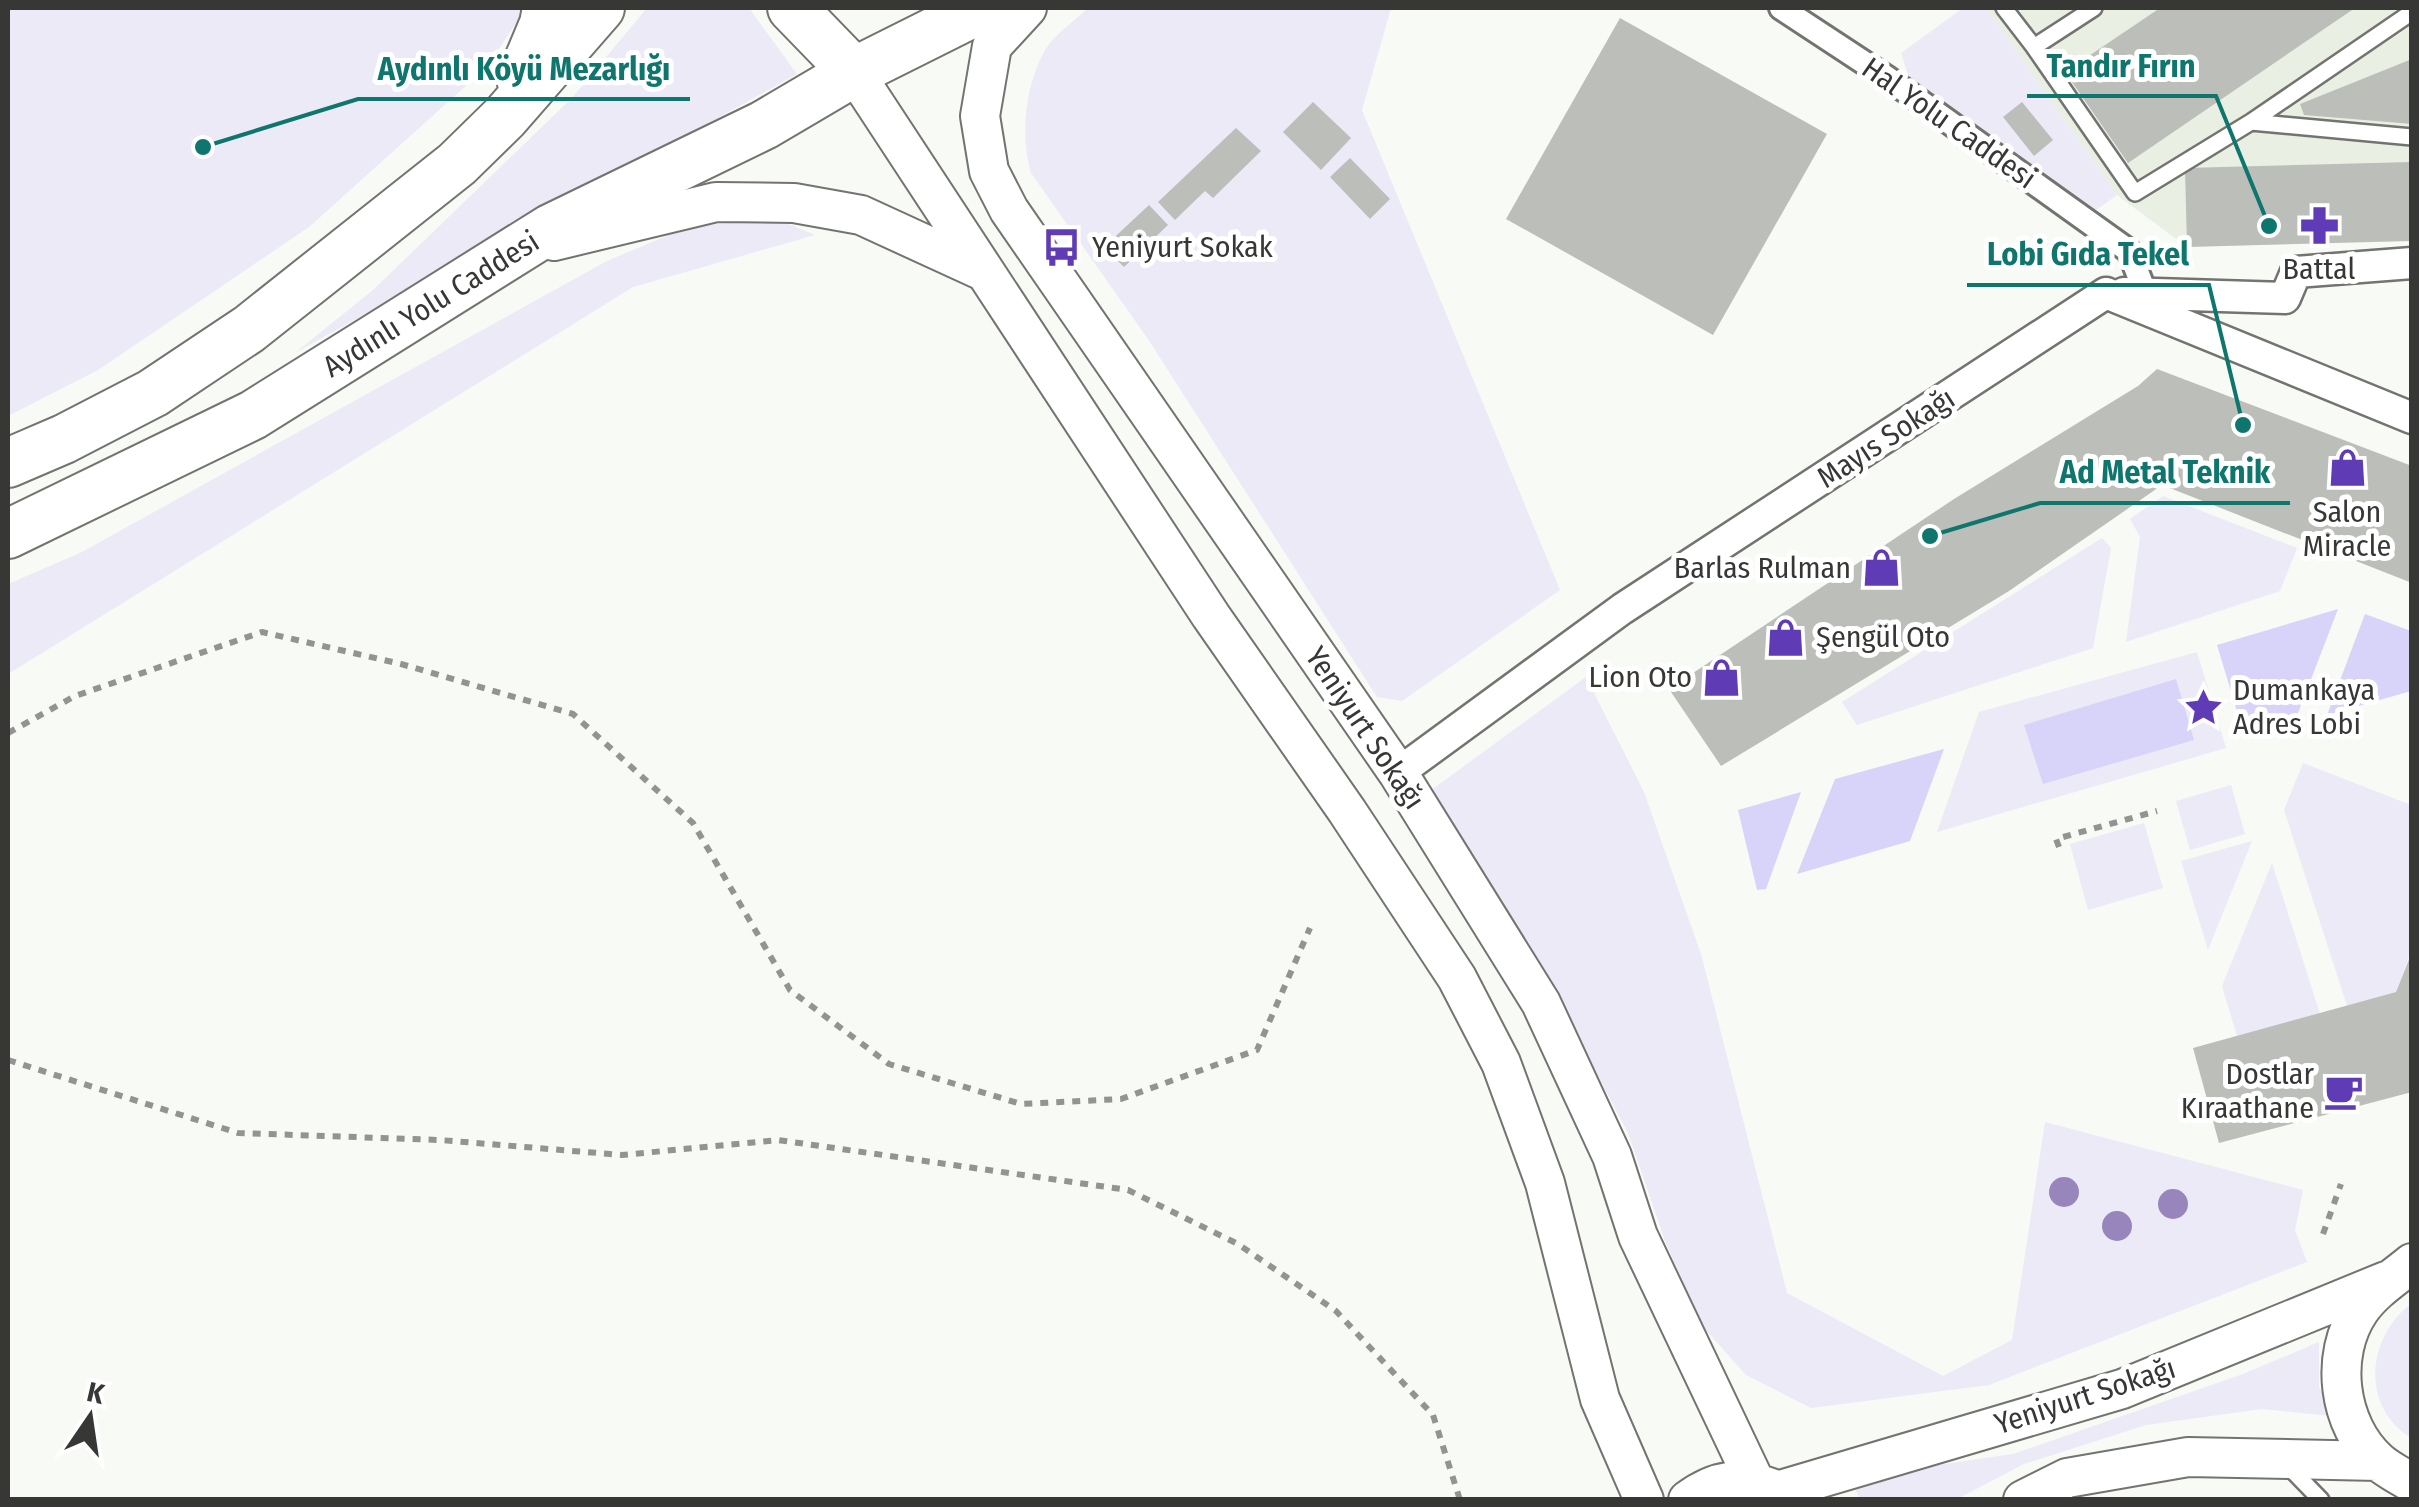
<svg xmlns="http://www.w3.org/2000/svg" width="2419" height="1507" font-family="'Fira Sans Condensed',sans-serif">
<rect width="100%" height="100%" fill="#f8faf5"/>
<path fill="#eaefe3" d="M1986,8H2411V240L2187,247L2117,195Z"/>
<path fill="#ebeaf6" d="M8,8H526L487,67L309,227L98,370L8,416Z
M647,8H749L797,74L295,353L373,290L571,99Z
M1088,8H1391L1362,110L1560,590L1402,701L1377,697L1148,339L1031,173C1020,135 1025,87 1044,52C1053,35 1075,21 1088,8Z
M1963,8H1986L2117,195L2096,210L1910,81L1901,53Z
M748,221L789,224L815,235L633,287L8,674V584L80,553L607,261L688,227Z
M2163,496L2297,548L2280,591L2126,642L2140,537L2130,519Z
M2102,538L2111,548L2093,648L1857,725L1842,702Z
M2197,652L2226,748L1937,832L1979,712Z
M1586,677L1644,792L1701,954L1787,1293L1943,1376L2012,1340L2045,1122L2303,1190L2295,1230L2307,1262L1989,1385L1811,1408L1746,1375L1704,1328L1665,1241L1628,1133L1535,956L1430,791Z
M2303,763L2411,805V952L2396,992L2347,1006L2284,810Z
M2231,785L2245,834L2190,850L2176,801Z
M2144,823L2163,888L2088,910L2070,844Z
M2252,841L2208,950L2181,861Z
M2272,863L2320,1014L2237,1036L2222,986Z
M2411,1304V1438C2360,1406 2367,1337 2411,1304Z
M2319,1342V1387L2332,1416L2262,1409L2146,1425L2024,1464L1957,1499H1860L1849,1478L2013,1454L2243,1374Z"/>
<path fill="#d8d3f8" d="M2338,609L2293,726L2245,738L2217,645Z
M2365,614L2411,631V691L2327,715Z
M2176,679L2194,740L2043,784L2024,725Z
M1944,749L1910,841L1797,874L1835,779Z
M1801,792L1766,889L1757,890L1738,810Z"/>
<path fill="#bcbeb9" d="M2160,8H2355L2128,163L2065,72Z
M1620,18L1827,134L1713,335L1506,219Z
M2412,59V124L2304,115L2300,104Z
M1313,102L1351,138L1321,170L1283,132Z
M2022,102L2053,140L2034,156L2003,117Z
M1236,128L1261,151L1213,198L1205,191L1175,220L1158,202Z
M1350,158L1390,199L1370,219L1330,177Z
M2412,162V241L2187,247L2185,168Z
M1149,205L1168,225L1124,267L1104,247Z
M2157,369L2412,466V583L2162,485L2009,591L1721,766L1669,689L1954,499L2138,386Z
M2412,952V1092L2219,1143L2193,1048L2396,992Z"/>
<g fill="none" stroke-linecap="round" stroke-linejoin="round">
<defs>
<path id="service" d="M2004,8L2034,47L2094,8
M2034,47L2135,193L2251,122L2412,12
M2251,122L2412,137
M2287,1465L2321,1500"/>
<path id="pedestrian" d="M1781,8L1886,77L2129,251L2145,292"/>
<path id="minor" d="M2106,293L2412,418
M2124,293L2285,298L2296,272L2412,263
M1398,773L1622,609L2106,293"/>
<path id="tertiary" d="M1027,8L992,46L980,116L989,171L1009,210L1398,773L1541,1003L1612,1156L1638,1236L1755,1482
M854,72L1211,616L1347,811L1457,978L1501,1063L1545,1183L1600,1399L1644,1500
M554,241L716,202L794,203L861,215L983,271
M2412,1263C2394,1278 2373,1291 2360,1310C2329,1355 2338,1425 2378,1461C2388,1470 2401,1476 2412,1483
M1777,1491L2122,1389L2386,1281
M1688,1500C1716,1479 1741,1476 1774,1489
M2023,1500L2067,1478L2188,1457L2378,1461"/>
<path id="primary" d="M792,8L854,72
M521,79L544,24L547,8
M8,463L64,439L153,393L249,329L457,164L505,117L600,8
M8,534L253,415L550,229L764,125L854,72L982,8"/>
</defs>
<use href="#service" stroke="#737470" stroke-width="20"/>
<use href="#pedestrian" stroke="#737470" stroke-width="28"/>
<use href="#minor" stroke="#737470" stroke-width="35"/>
<use href="#tertiary" stroke="#737470" stroke-width="42"/>
<use href="#primary" stroke="#737470" stroke-width="52"/>
<path stroke="#939391" stroke-width="6" stroke-dasharray="8 8" stroke-linecap="butt" d="M8,733L75,696L262,632L401,664L573,714L693,823L790,990L889,1064L1021,1104L1121,1099L1257,1050L1310,928
M2059,847L2056,839L2157,811
M8,1060L238,1133L440,1140L622,1155L778,1140L1128,1190L1238,1244L1336,1311L1433,1415L1460,1500
M2323,1234L2341,1184"/>
<use href="#service" stroke="#fff" stroke-width="15"/>
<use href="#pedestrian" stroke="#fff" stroke-width="22"/>
<use href="#minor" stroke="#fff" stroke-width="30"/>
<use href="#tertiary" stroke="#fff" stroke-width="38"/>
<use href="#primary" stroke="#fff" stroke-width="48"/>
</g>
<g fill="#9785bc">
<circle cx="2064" cy="1192" r="15"/>
<circle cx="2173" cy="1204" r="15"/>
<circle cx="2117" cy="1226" r="15"/>
</g>
<defs>
<symbol id="pharmacy-bare" viewBox="-9 -9 18 18"><path d="M-2-6h4v4h4v4h-4v4h-4v-4h-4v-4h4Z" fill="#5f3cb5" stroke="#fff" stroke-width="2.5" paint-order="stroke"/></symbol>
<symbol id="bus-bare" viewBox="-9 -9 18 18"><path d="M-5-6H5V4H4V6H2V4H-2V6H-4V4H-5ZM-3.5-4V0h7V-4ZM-3.5 1.2v1.5H-2V1.2ZM2 1.2v1.5H3.5V1.2Z" fill="#5f3cb5" stroke="#fff" stroke-width="2.5" paint-order="stroke"/></symbol>
<symbol id="shop-bare" viewBox="-9 -9 18 18"><path d="M-5-2.5h2.3a2.7 3.5 0 0 1 5.4 0H5L5.5 6h-11ZM-1.5-2.5h3a1.5 2.3 0 0 0-3 0Z" fill="#5f3cb5" stroke="#fff" stroke-width="2.5" paint-order="stroke"/></symbol>
<symbol id="sight-bare" viewBox="-9 -9 18 18"><path d="M0-6L1.8-2.2L6-1.7L2.9 1.2L3.7 5.4L0 3.3L-3.7 5.4L-2.9 1.2L-6-1.7L-1.8-2.2Z" fill="#5f3cb5" stroke="#fff" stroke-width="2.5" paint-order="stroke"/></symbol>
<symbol id="cafe-bare" viewBox="-9 -9 18 18"><path d="M-5.5-4.5H6V0H3Q3 3.5 0 3.5H-2.5Q-5.5 3.5-5.5 0ZM3-3.2v2h1.7v-2ZM-6 4.5H4V6H-6Z" fill="#5f3cb5" stroke="#fff" stroke-width="2.5" paint-order="stroke"/></symbol>
</defs>
<g fill-rule="evenodd">
<use href="#pharmacy-bare" x="2292" y="198" width="55" height="55"/>
<use href="#bus-bare" x="1034" y="220" width="55" height="55"/>
<use href="#shop-bare" x="2320" y="440" width="55" height="55"/>
<use href="#shop-bare" x="1854" y="540" width="55" height="55"/>
<use href="#shop-bare" x="1758" y="610" width="55" height="55"/>
<use href="#shop-bare" x="1694" y="650" width="55" height="55"/>
<use href="#sight-bare" x="2176" y="680" width="55" height="55"/>
<use href="#cafe-bare" x="2316" y="1064" width="55" height="55"/>
</g>
<g text-anchor="middle" dominant-baseline="central" stroke-width="10" stroke-linejoin="round" paint-order="stroke">
<g font-size="30" fill="#373736" stroke="#fff">
<text transform="translate(1949 123) rotate(35)">Hal Yolu Caddesi</text>
<text transform="translate(431 304) rotate(-32)">Aydınlı Yolu Caddesi</text>
<text transform="translate(1886 438) rotate(-33)">Mayıs Sokağı</text>
<text transform="translate(1365 728) rotate(56)">Yeniyurt Sokağı</text>
<text transform="translate(2085 1396) rotate(-18)">Yeniyurt Sokağı</text>
</g>
<g font-size="30" fill="#373736" stroke="#fff" text-anchor="start">
<text x="1092" y="247">Yeniyurt Sokak</text>
<text x="2319" y="269" text-anchor="middle">Battal</text>
<text x="2347" y="512" text-anchor="middle">Salon<tspan x="2347" dy="34">Miracle</tspan></text>
<text x="1851" y="568" text-anchor="end">Barlas Rulman</text>
<text x="1816" y="637">Şengül Oto</text>
<text x="1692" y="677" text-anchor="end">Lion Oto</text>
<text x="2233" y="690">Dumankaya<tspan x="2233" dy="34">Adres Lobi</tspan></text>
<text x="2314" y="1074" text-anchor="end">Dostlar<tspan x="2314" dy="34">Kıraathane</tspan></text>
</g>
</g>
<path fill="none" stroke="#0f766e" stroke-width="4" d="M2269 226L2216 96H2027M203 147L358 99H690M2243 425L2209 285H1967M1930 536L2040 503H2290"/>
<g fill="#0f766e" stroke="#fff" stroke-width="4">
<circle cx="2269" cy="226" r="10"/>
<circle cx="203" cy="147" r="10"/>
<circle cx="2243" cy="425" r="10"/>
<circle cx="1930" cy="536" r="10"/>
</g>
<g font-size="32" text-anchor="middle" font-weight="bold" fill="#0f766e" stroke="#fff" stroke-width="10" stroke-linejoin="round" paint-order="stroke">
<text x="2121" y="77">Tandır Fırın</text>
<text x="524" y="80">Aydınlı Köyü Mezarlığı</text>
<text x="2088" y="265">Lobi Gıda Tekel</text>
<text x="2165" y="483">Ad Metal Teknik</text>
</g>
<rect width="2419" height="1507" fill="none" stroke="#373736" stroke-width="20"/>
<g transform="translate(90 1417) rotate(13)" stroke="#ffffff" stroke-width="8" paint-order="stroke">
<path d="M0-8L18 38L0 25L-18 38Z" fill="#373736"/>
<text y="-15" font-size="28" font-weight="bold" text-anchor="middle" fill="#373736">K</text>
</g>
</svg>
